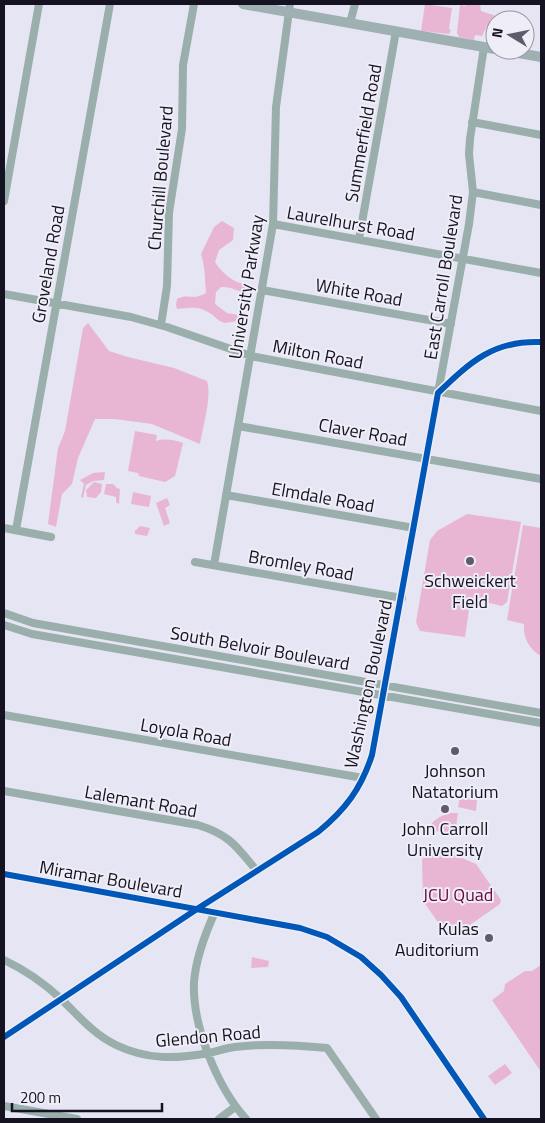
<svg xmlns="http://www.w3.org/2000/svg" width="545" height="1123" font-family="'Titillium Web',sans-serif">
<rect width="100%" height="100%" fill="#e6e5f3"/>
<path fill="#e8b6d2" d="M425,4L452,8L449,29L451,30L449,34L421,31Z
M466,4H480L481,11L496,16V20L487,26L482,36L475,35L474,40L459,37L457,33L460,5L465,6Z
M222,221L234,228L233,240L219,250L215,262C220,270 228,278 237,282C242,284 244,283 249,286L248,293C238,292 231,286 221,287L216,292L215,304L227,313L244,316L246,319L244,321C237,320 231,323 225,323C218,322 214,315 208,312C198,306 189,308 177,309L176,305L177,299C189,293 192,301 206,293C205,280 205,266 201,254L214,227Z
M88,323L109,351L128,357L174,368L207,381C212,397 203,426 200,444L152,424L115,419H95L78,458L72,484L62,494L56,527L48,524L58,448L65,431L83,328Z
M135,431L157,435L156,441C165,438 175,440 183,443L175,476L165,482L139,476L138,473L128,471Z
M105,472L104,480L93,481L86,485L83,498L81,497L84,484L80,480L93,473Z
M94,482L102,484L101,492L96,498L87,497L86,490Z
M106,484H113L117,488L120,489L119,504L116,502V497L104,494Z
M133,492L151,496L149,507L131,504Z
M167,498L170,505L165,508L170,523L164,526L156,503Z
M467,514L521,522L507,602L502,606L469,598L470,603L465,637L420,631L416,622L430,540L437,531Z
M523,525L541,528V656C529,649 523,638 524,624L507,620Z
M140,526L150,528L147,536L135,534V531Z
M460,797L477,800L476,811L458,807Z
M451,813H458L455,834L429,830C431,820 440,816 451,813Z
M438,848L476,864L501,900L500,904L454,936L447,935L423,901L422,859Z
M252,957L269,961L268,967L251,968Z
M541,965V1072L492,1000L504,991L505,984L525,971H532Z
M505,1064L512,1073L495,1085L488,1076Z"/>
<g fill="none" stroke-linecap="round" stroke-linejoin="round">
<path stroke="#9aafac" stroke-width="8" d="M350,23L355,4
M472,122L541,135
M473,192L541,205
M4,201L39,4
M273,224L541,273
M359,239L396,31
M262,290L451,324
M4,294L131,317L167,327L251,356L541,411
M161,325L167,286L169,213L182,129L183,65L194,4
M438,393L469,224L473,192L469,154L470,139L484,47
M238,426L541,479
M226,495L414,528
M4,528L51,537
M16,530L110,4
M195,562L402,598
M214,565L273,224L276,107L290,4
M4,613L33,623L541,713
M4,625L32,634L541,723
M4,715L363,778
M4,791L198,825C230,835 236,846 257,871
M4,874L300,928L327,937L361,957L381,975L401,997L484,1119
M215,912C205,934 196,957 194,982C192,1025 217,1087 246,1119
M4,960C25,970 44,983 61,999C78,1015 93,1034 116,1045C147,1060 176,1059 209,1053C218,1051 226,1048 235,1047C266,1043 296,1045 327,1048L376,1119
M4,1037L197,909L318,832C345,810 361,789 372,755L438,393C470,362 494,340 541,342
M4,1106L77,1119
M219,1119L235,1107"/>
<path stroke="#9fb0b2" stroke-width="10" d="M243,4L495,49
M502,50L541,57"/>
<defs>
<path id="cycleway" d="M4,874L300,928L327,937L361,957L381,975L401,997L484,1119
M4,1037L197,909L318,832C345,810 361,789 372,755L438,393C470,362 494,340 541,342"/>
</defs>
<use href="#cycleway" stroke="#efeef7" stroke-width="9"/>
<use href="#cycleway" stroke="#0057b8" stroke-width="6"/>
</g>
<g fill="#5e5c6b" stroke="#efeef7" stroke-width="2">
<circle cx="470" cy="561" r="5"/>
<circle cx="455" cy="751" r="5"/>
<circle cx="445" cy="809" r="5"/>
<circle cx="489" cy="938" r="5"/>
</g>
<g text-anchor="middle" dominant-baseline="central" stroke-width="4" stroke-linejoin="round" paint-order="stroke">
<g font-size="18" fill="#151222" stroke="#efeef7">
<text transform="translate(363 133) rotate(-80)">Summerfield Road</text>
<text transform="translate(160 178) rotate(-85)">Churchill Boulevard</text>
<text transform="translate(351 223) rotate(10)">Laurelhurst Road</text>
<text transform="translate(48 264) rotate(-80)">Groveland Road</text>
<text transform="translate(443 277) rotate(-81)">East Carroll Boulevard</text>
<text transform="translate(246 287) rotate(-81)">University Parkway</text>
<text transform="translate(359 292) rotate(10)">White Road</text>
<text transform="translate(318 354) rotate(11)">Milton Road</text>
<text transform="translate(363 432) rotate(10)">Claver Road</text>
<text transform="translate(323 497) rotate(10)">Elmdale Road</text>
<text transform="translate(301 565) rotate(10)">Bromley Road</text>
<text transform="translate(260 648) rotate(10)">South Belvoir Boulevard</text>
<text transform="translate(368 684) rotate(-78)">Washington Boulevard</text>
<text transform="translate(186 732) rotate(10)">Loyola Road</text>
<text transform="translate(141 801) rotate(10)">Lalemant Road</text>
<text transform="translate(111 879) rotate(10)">Miramar Boulevard</text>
<text transform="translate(208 1036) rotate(-5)">Glendon Road</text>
</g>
<g font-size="18" fill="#151222" stroke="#efeef7">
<text x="470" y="580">Schweickert<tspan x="470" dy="21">Field</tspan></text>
<text x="455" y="770">Johnson<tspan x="455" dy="21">Natatorium</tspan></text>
<text x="445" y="828">John Carroll<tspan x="445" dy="21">University</tspan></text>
<text x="479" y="928" text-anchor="end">Kulas<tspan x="479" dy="21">Auditorium</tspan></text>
</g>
<g font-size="18" fill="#67053f" stroke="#efeef7">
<text x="458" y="894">JCU Quad</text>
</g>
</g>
<rect width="545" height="1123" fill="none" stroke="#151222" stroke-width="10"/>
<g transform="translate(510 35) rotate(280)"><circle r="24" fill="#efeef7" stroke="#9896a2"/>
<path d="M0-4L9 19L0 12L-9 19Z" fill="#5e5c6b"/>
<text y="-8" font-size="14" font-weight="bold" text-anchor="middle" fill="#151222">N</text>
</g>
<path d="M12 1103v8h150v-8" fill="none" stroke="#151222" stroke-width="2.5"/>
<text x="20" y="1103" font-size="15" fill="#151222" stroke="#efeef7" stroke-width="4" paint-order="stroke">200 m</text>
</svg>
